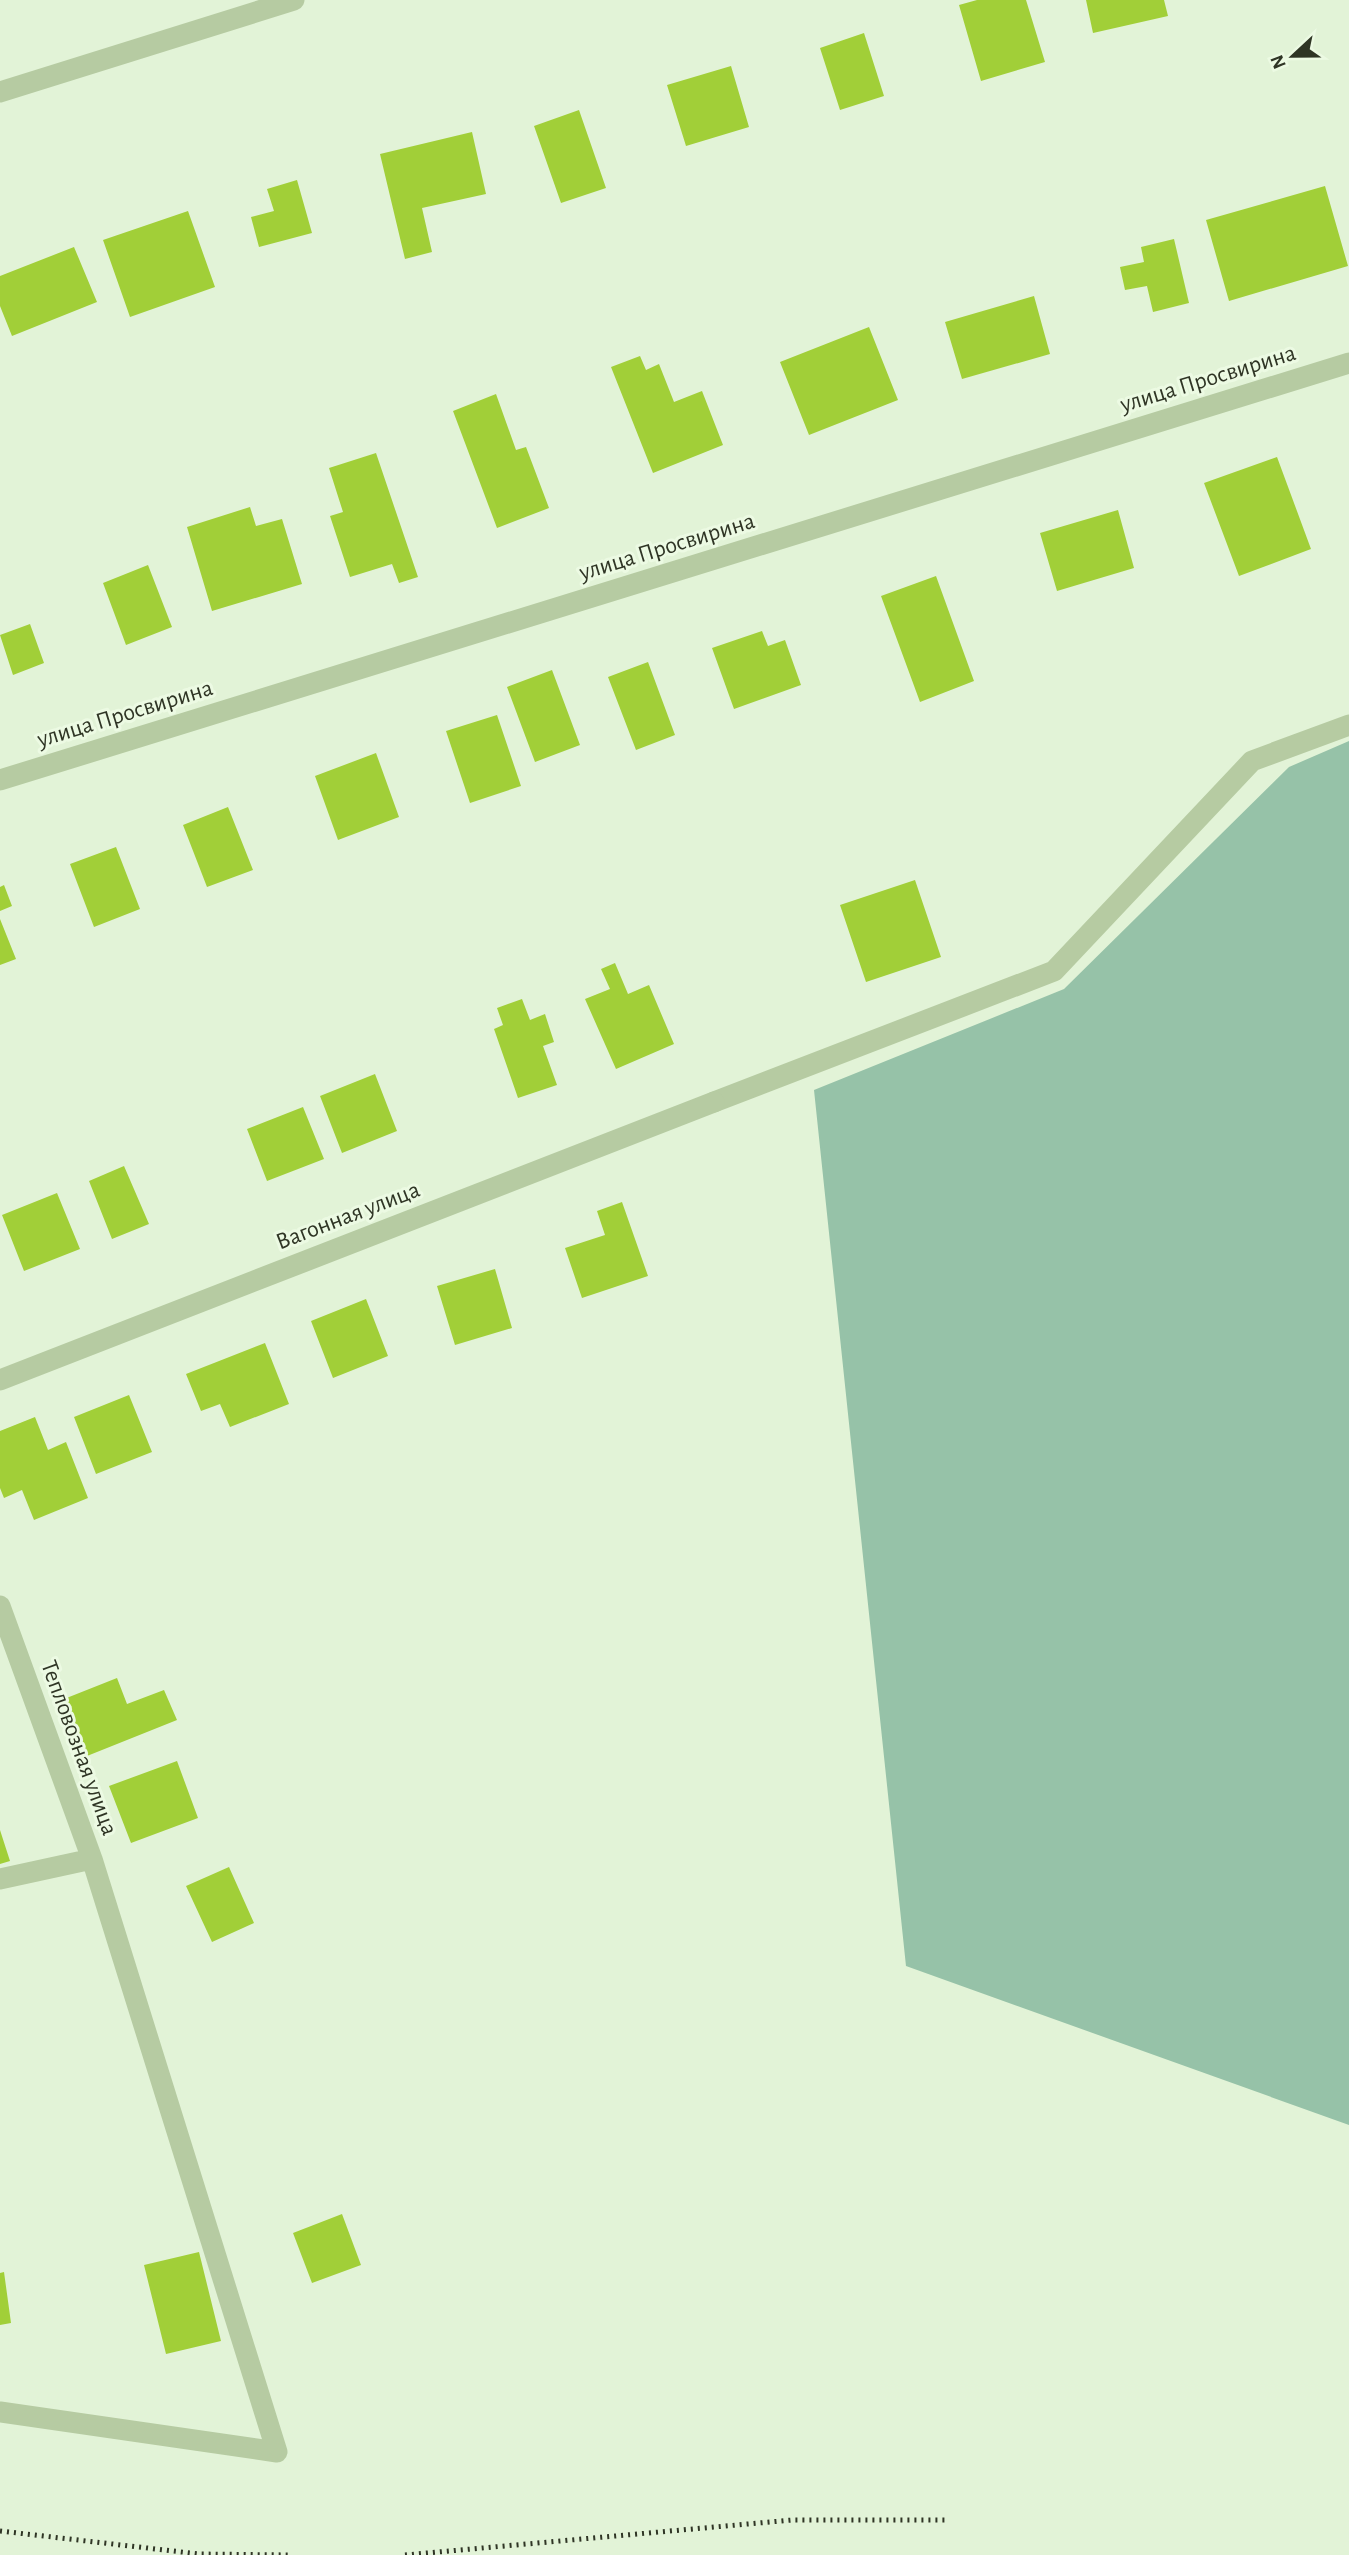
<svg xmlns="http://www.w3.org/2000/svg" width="1349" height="2555" font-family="'Alegreya Sans',sans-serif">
<rect width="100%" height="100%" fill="#e2f3d7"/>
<path fill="#96c2a8" d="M1349,741V2125L906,1966L814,1090L1064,989L1289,767Z"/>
<path fill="#a1cf38" d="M977,0H1026L1045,62L981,81L959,5Z
M1086,0H1164L1168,16L1093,33Z
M864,33L884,96L840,110L820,48Z
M731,66L749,127L686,146L667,85Z
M579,110L606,188L561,203L534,126Z
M472,132L486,194L422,208L432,252L405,259L380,154Z
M297,180L312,233L259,247L251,217L274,211L267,189Z
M1325,186L1348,266L1229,301L1206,220Z
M188,211L215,287L130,317L103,240Z
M1174,239L1189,303L1153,312L1147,286L1125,290L1120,267L1144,262L1141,247Z
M74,247L97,302L12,336L0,306V276Z
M1034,296L1050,354L962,379L945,322Z
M869,327L898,400L809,435L780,362Z
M640,356L646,370L659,364L674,402L702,391L723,445L653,473L611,367Z
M496,394L516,450L526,447L549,508L497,528L453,411Z
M376,453L418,577L399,583L392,564L350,577L330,516L343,512L329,468Z
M1277,457L1311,549L1239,576L1204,483Z
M250,507L256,526L282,519L302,584L212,611L187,527Z
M1118,510L1134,568L1057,591L1040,533Z
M148,565L172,627L126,645L103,583Z
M936,576L974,681L920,702L881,596Z
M30,624L44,663L13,675L0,635Z
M762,631L768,646L785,640L801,685L734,709L712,648Z
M648,662L675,735L636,750L608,677Z
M552,670L580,745L535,762L507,687Z
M497,715L521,786L470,803L446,731Z
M376,753L399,817L338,840L315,776Z
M228,807L253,870L207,887L183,825Z
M116,847L140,909L94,927L70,864Z
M915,880L941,957L866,982L840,905Z
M4,885L12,906L0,911V887Z
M0,919L16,959L0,965Z
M615,963L628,994L649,985L674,1044L616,1069L585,999L610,989L601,969Z
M522,999L530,1020L545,1014L554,1042L543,1046L557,1085L518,1098L494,1029L503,1025L497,1008Z
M375,1074L397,1131L342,1153L320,1096Z
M303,1107L324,1159L267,1181L247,1129Z
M124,1166L149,1224L112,1239L89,1181Z
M57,1193L80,1249L24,1271L2,1215Z
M622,1202L648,1276L582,1298L565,1248L605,1235L597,1211Z
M495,1269L512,1328L455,1345L437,1286Z
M366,1299L388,1356L333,1378L311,1321Z
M265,1343L289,1404L230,1427L220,1404L201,1411L186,1374Z
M129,1395L152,1452L96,1474L74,1417Z
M35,1417L48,1450L66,1442L88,1498L34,1520L22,1490L4,1498L0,1488V1431Z
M117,1678L127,1704L164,1690L177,1720L82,1758L59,1701Z
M177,1761L198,1818L131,1843L109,1786Z
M0,1830L10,1861L0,1864Z
M229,1867L254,1923L212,1942L186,1886Z
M342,2214L361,2265L312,2283L293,2233Z
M199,2252L221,2341L166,2354L144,2265Z
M4,2272L11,2323L0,2325V2273Z"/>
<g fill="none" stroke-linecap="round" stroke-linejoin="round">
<path stroke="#b6cba2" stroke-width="21" d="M714,1102L1054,971L1252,761L1349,725"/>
<path stroke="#b6cba2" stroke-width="21" d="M0,92L294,0
M0,780L1349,363
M0,1380L714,1102
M0,1606L92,1859L0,1879
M0,2412L277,2452L92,1859"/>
<path stroke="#2f3525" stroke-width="5" stroke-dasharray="2 5" stroke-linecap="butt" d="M0,2531L199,2554L291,2555
M405,2555L792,2520H947"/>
</g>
<g text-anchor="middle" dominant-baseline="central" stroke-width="6" stroke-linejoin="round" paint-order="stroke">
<g font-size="24" fill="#2f3525" stroke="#ecfae3">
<text transform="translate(1208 379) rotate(-17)">улица Просвирина</text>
<text transform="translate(667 547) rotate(-17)">улица Просвирина</text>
<text transform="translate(125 714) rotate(-17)">улица Просвирина</text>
<text transform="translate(348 1216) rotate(-21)">Вагонная улица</text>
<text transform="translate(79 1748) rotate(70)">Тепловозная улица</text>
</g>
</g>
<g transform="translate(1293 56) rotate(248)" stroke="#ecfae3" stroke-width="5" paint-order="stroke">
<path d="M0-5L12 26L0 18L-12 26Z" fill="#2f3525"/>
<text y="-10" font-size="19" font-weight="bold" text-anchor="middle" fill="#2f3525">N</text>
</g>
</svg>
